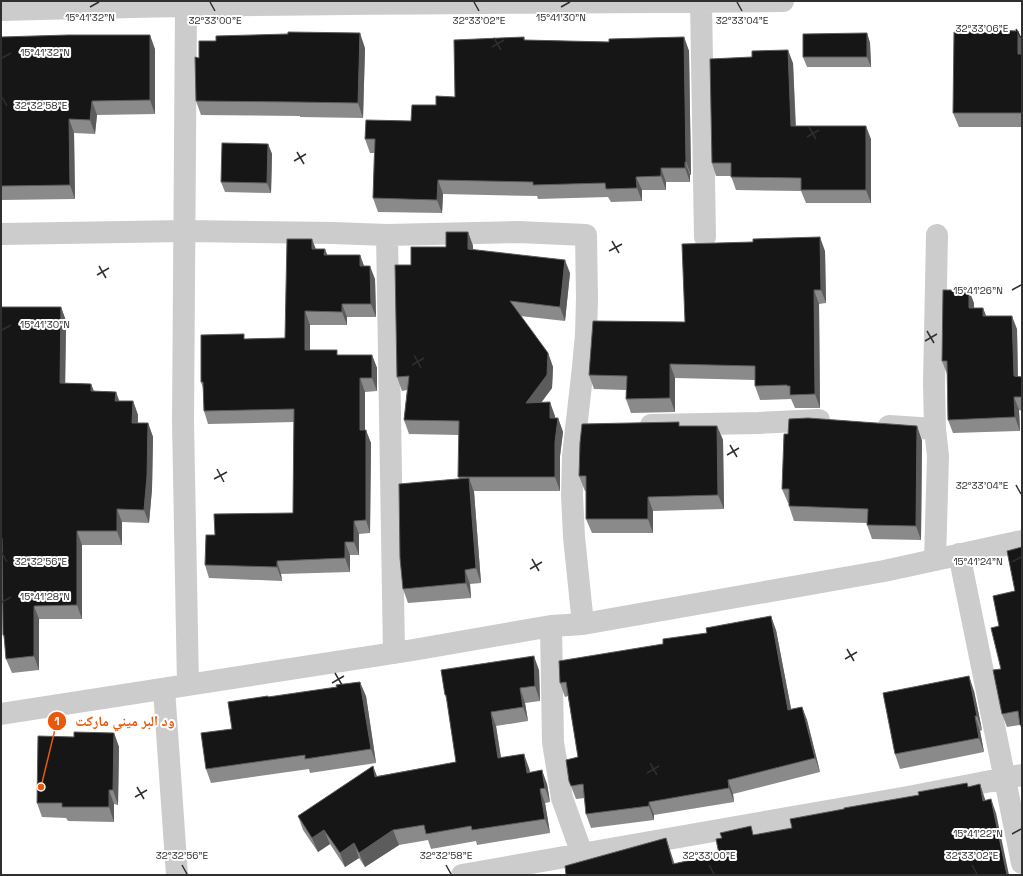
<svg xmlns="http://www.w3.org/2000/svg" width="1023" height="876" font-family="'Space Grotesk','Noto Naskh Arabic',sans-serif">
<rect width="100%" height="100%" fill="#fff"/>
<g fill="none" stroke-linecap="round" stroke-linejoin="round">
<path stroke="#ccc" stroke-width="22" d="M701,2L705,237
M186,6L183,421L188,685
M1,10C262,3 522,3 783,1
M1,234L185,231L333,233L387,235L518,232L586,235L587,298L586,334L583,367L573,456L572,495L574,537L583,624
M387,235L394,653
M651,425L759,423L819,420
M889,426L935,429
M959,554L1022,863
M935,560L938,456L935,429L934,384L937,235
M551,626L553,742L562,798L582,854
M164,689L177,875
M1,714L413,650L551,626L583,624L884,571L1022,541
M462,875L908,797L1022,775"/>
</g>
<path fill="#8a8a8a" d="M1018,31L1022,42V127H959L953,113L991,32Z
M867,33L870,43L871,67H807L803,57Z
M1,37L155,49V114L97,115L95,134L74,133L75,199L1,200Z
M524,37L525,40L609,42L684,37L689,51L691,175H690V182H666V190H642V201L611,202L608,197L538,199L537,196L443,194L442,213L378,212L373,198L374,153H370L365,139L411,121L436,105L455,97Z
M365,48L363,118L300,117V116L201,115L196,101L199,58Z
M793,63L796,126L871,139V203H806L801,191L736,190L731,176H716L712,163Z
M268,144L272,154L271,193L225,192L221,182Z
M468,232L473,246V250L570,273L565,321L520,316L548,353L553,367L552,388L541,403L555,416V418H558L563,432L560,456V491H474L481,583L470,584L471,598L408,603L403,589L459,479V435L409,434L404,420L407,390L402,391L397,377L411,265L446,247Z
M316,249L327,255H360L364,266L375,279L376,317H347V325H310V350L339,355H372L377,368V391L365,392V430L371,443L370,533L359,534V555H350V572L281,574L282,581L209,578L205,565L215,535L293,513L294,422L208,424L204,411L203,388L201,382L246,339L285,338Z
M825,251L826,303L819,304L820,408H795L791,399L760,400L755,386V380L675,378V412L631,413L626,399V390L594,389L589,375L685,322Z
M974,303V308H983L986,316L1017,329L1018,377H1022V411L1019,410L1020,431L953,433L948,420L947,374L942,361Z
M1,307H61L66,321L65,383L91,384L94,391L116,392L119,401H133L138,415V423H148L153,437L152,489L149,523L122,522V545H82V619H39V670L12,673L6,659L5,641L3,635L2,551H1Z
M680,426H717L723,440L724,509L653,511V533H592L586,519V491H585L579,476Z
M917,426L922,441L921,540L872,539L867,525V523L794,521L789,506V503H788L782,489L788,434Z
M1022,548V730L1020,725L1007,727L1002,714L1001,669Z
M776,630L791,709L802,707L807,720L820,772L733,794L734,802L654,815V820L591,828L586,814L585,798L576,799L569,781L578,757L568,696L565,697L560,683Z
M539,670L540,701L525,703L528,721L496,726L501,757L529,768L530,772L547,784L550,802L545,803L550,833L477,845L476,841L431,849L428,840L399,845L365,867L359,858L345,867L330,844L318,852L303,830L298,816L373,766L377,776L456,762L447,701L445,695Z
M974,691L982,730L980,731L984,752L900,769L895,754Z
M366,696L376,763L310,773L309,769L211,783L206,769L232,729L268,697Z
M114,733L119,747L118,805L114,804V822L68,821L66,818L42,817L37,803L74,737Z"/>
<path fill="#5c5c5c" d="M1018,31L1022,42V67L1018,54Z
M360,33L365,48L363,118L358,103Z
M867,33L870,43L871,67L867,57Z
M150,35L155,49V114L150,100Z
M684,37L689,51L691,175L686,162Z
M788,50L793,63L796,139L791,126Z
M92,101L97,115L95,134L90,120Z
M69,119L74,133L75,199L70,185Z
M866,126L871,139V203L866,190Z
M268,144L272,154L271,193L267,183Z
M685,162L690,175V182L685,168Z
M661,168L666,182V190L661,176Z
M636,177L642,190V201L637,188Z
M438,180L443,194L442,213L437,200Z
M468,232L473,246V263L468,249Z
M820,237L825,251L826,303L821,290Z
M312,239L317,252L312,249Z
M325,249L330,262L324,255Z
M360,255L365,269L360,266Z
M565,260L570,273L565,321L560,307Z
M370,266L375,279L376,317L371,304Z
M814,290L819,304L820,408L815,394Z
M969,290L974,303V321L969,308Z
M342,304L347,317V325L342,312Z
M61,307L66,321L65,397L60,383Z
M983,308L988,321L983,316Z
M305,311L310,325V363L305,350Z
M1012,316L1017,329L1018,390L1014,376Z
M548,353L553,367L552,388L531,416L526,403Z
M372,355L377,368V391L372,378Z
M670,364L675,378V412L670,398Z
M360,378L365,392V443L360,430Z
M91,384L96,397L91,391Z
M116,392L121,406L115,401Z
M1014,397L1019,410L1020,431L1015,417Z
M133,401L138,415L137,437L132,423Z
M550,402L555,416V432L550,418Z
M558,418L563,432L560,456V491L555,477V442Z
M148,423L153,437L152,489L149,523L144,510Z
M717,426L723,440L724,509L718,495Z
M917,426L922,441L921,540L916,526Z
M366,430L371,443L370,533L366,520Z
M469,478L474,492L481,583L476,568Z
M648,497L653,511V533L648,519Z
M117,509L122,522V545L117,531Z
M354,521L359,534V555L354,542Z
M77,531L82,545V619L77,605Z
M345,542L350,555V572L345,558Z
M277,561L281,574L282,581L277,567Z
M465,570L470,584L471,598L466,583Z
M34,606L39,619V670L34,656Z
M771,616L776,630L794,724L788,710Z
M534,656L539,670L540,701L535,686Z
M969,676L974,691L982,730L977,716Z
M360,682L366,696L376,763L371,749Z
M520,688L525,703L528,721L523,707Z
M802,707L807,720L820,772L815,758Z
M491,712L496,726L503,772L498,758Z
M975,716L980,731L984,752L979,738Z
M114,733L119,747L118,805L113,790Z
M524,754L529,768L532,787L527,773Z
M373,766L378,780L375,777Z
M542,770L547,784L550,802L545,788Z
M728,780L733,794L734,802L729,788Z
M980,784L985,799L988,815L983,801Z
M540,789L545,803L550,833L545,819Z
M109,790L114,804V822L109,807Z
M991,799L996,813L1009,875H1007Z
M649,802L654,815V820L649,806Z
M324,830L330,844L318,852L312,838Z
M393,830L399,845L365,867L359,853Z
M666,838L671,853L678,875L673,864Z
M354,843L359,858L345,867L340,853Z"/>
<path fill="#161616" stroke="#5c5c5c" d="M991,30L1018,31V54H1022V113H953L954,32H991Z
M288,32L360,33L358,103L295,102L196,101L195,57L199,58V41H216V36L288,34Z
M867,33V57H803V34Z
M68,35H150V100L92,101L90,120L69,119L70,185L1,186V37Z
M524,37V40L609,42V39L684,37L686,162H685V168H661V176L636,177L637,188L606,189L605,183L533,185V182L438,180L437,200L373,198L375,139H365L366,120L411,121L412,105H436V96L455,97L454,40Z
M788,50L791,126H866V190H801V178L731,177V163H712L710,59L752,57V51Z
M222,143L268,144L267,183L221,182Z
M446,232H468V249L565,260L560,307L510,301L548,353L547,375L526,403L550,402V418H558L555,442V477H458L459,421L404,420L409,376L397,377L395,265H411V247H446Z
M820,237L821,290H814L815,394L790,395V386H787V385L755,386V366L670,364V398L626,399L627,376L589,375L593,321L685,322L682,244L753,242V239Z
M287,239H312V249H325L324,255H360V266H370L371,304H342V312L305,311V350H337V355H372V378H360V430H366V520L354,521V542H345V558L277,561V567L205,565L206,535H215L214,514L293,513L294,409L204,411L203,382H201V335L244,334V339L285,338Z
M943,290H969V308H983V316H1012L1014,376L1022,377V397H1014L1015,417L948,420L947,361H942Z
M1,307H61L60,383L91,384V391L116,392L115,401H133L132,423H148L147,476L144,510L117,509V531H77V605L34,606V656L6,659L4,635H3L2,538H1Z
M808,418L917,426L916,526L867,525L868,509L789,506V489H782L784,434H788L789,419Z
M679,422V426H717L718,495L648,497V519H586V476H579L580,443L582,424Z
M469,478L476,568L465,570L466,583L403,589L400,558L399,484Z
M1022,547V725H1020L1018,711L1002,714L993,670L1001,669L991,628L999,626L993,596L1015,591L1007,551Z
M771,616L788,710L802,707L815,758L728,780L729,788L649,802V806L586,814L583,784L571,786L569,781L566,760L578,757L566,682L560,683L559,661L663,644V639L707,633L706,628Z
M534,656L535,686L520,688L523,707L491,712L498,758L524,754L527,773L542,770L545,788L540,789L545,819L472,830L471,826L426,834L424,825L393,830L359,853L354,843L340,853L324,830L312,838L298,816L373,766L375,777L456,762L446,695H445L441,670Z
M969,676L977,716H975L979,738L895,754L883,693Z
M360,682L371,749L305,759V755L206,769L201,733L232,729L228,702L268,696V697L337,687L336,685Z
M74,732L114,733L113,790H109V807H62V803H37L38,736L74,737Z
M967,783L968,787L980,784L983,801L991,799L1007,875H566L565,866L666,838L673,864L719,854L716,839L722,838L720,833L751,826L753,835L792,828L790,819L844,809V808L919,795L918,792Z"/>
<path fill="none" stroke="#2f2f2f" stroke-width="1.5" d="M210,2L215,11M474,2L479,11M737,2L742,11M90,7L99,2M561,7L570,2M1016,29L1021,38M494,38L501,50M492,47L504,40M2,58L11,53M2,97L7,106M809,127L816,139M807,137L819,130M297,152L304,164M294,161L306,154M612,241L619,253M609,251L622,244M99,266L106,278M97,275L109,268M1012,290L1021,285M2,330L11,325M927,331L934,343M925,341L937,334M414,355L421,368M412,365L424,358M730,445L737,457M727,455L739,448M217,469L224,482M214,479L227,472M1016,485L1021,494M2,553L7,562M532,559L539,571M1012,562L1021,557M530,569L542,562M2,602L11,597M847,649L854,661M845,659L857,652M335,673L342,685M332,683L344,676M650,763L657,775M647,773L659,766M137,787L144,799M135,797L147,790M1012,834L1021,829M182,865L187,874M446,865L451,874M709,865L714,874M972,865L977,874"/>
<g font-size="10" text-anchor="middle" fill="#2f2f2f" stroke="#fff" stroke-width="4" stroke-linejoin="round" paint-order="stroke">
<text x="90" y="21">15°41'32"N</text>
<text x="561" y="21">15°41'30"N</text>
<text x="215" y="24">32°33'00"E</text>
<text x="479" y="24">32°33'02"E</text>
<text x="742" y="24">32°33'04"E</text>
<text x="982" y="32">32°33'06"E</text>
<text x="45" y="56">15°41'32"N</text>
<text x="41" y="109">32°32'58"E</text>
<text x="978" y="294">15°41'26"N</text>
<text x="45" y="328">15°41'30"N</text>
<text x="982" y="489">32°33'04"E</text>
<text x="41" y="565">32°32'56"E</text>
<text x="978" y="565">15°41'24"N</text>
<text x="45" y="600">15°41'28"N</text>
<text x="978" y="837">15°41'22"N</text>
<text x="182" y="859">32°32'56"E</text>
<text x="446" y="859">32°32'58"E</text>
<text x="709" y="859">32°33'00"E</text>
<text x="972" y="859">32°33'02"E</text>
</g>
<path fill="none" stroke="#e8590c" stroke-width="1.5" d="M41 787L57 721"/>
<g fill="#e8590c" stroke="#fff" stroke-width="1.5">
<circle cx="41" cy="787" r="4"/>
<circle cx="57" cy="721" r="10"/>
</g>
<g font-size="12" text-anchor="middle" font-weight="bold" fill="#fff">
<text x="57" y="725">1</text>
</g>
<g font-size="14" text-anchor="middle" font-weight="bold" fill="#e8590c" stroke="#fff" stroke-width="4" stroke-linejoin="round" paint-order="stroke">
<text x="125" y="726">ود البر ميني ماركت</text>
</g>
<rect width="1023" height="876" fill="none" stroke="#2f2f2f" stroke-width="4"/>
</svg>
